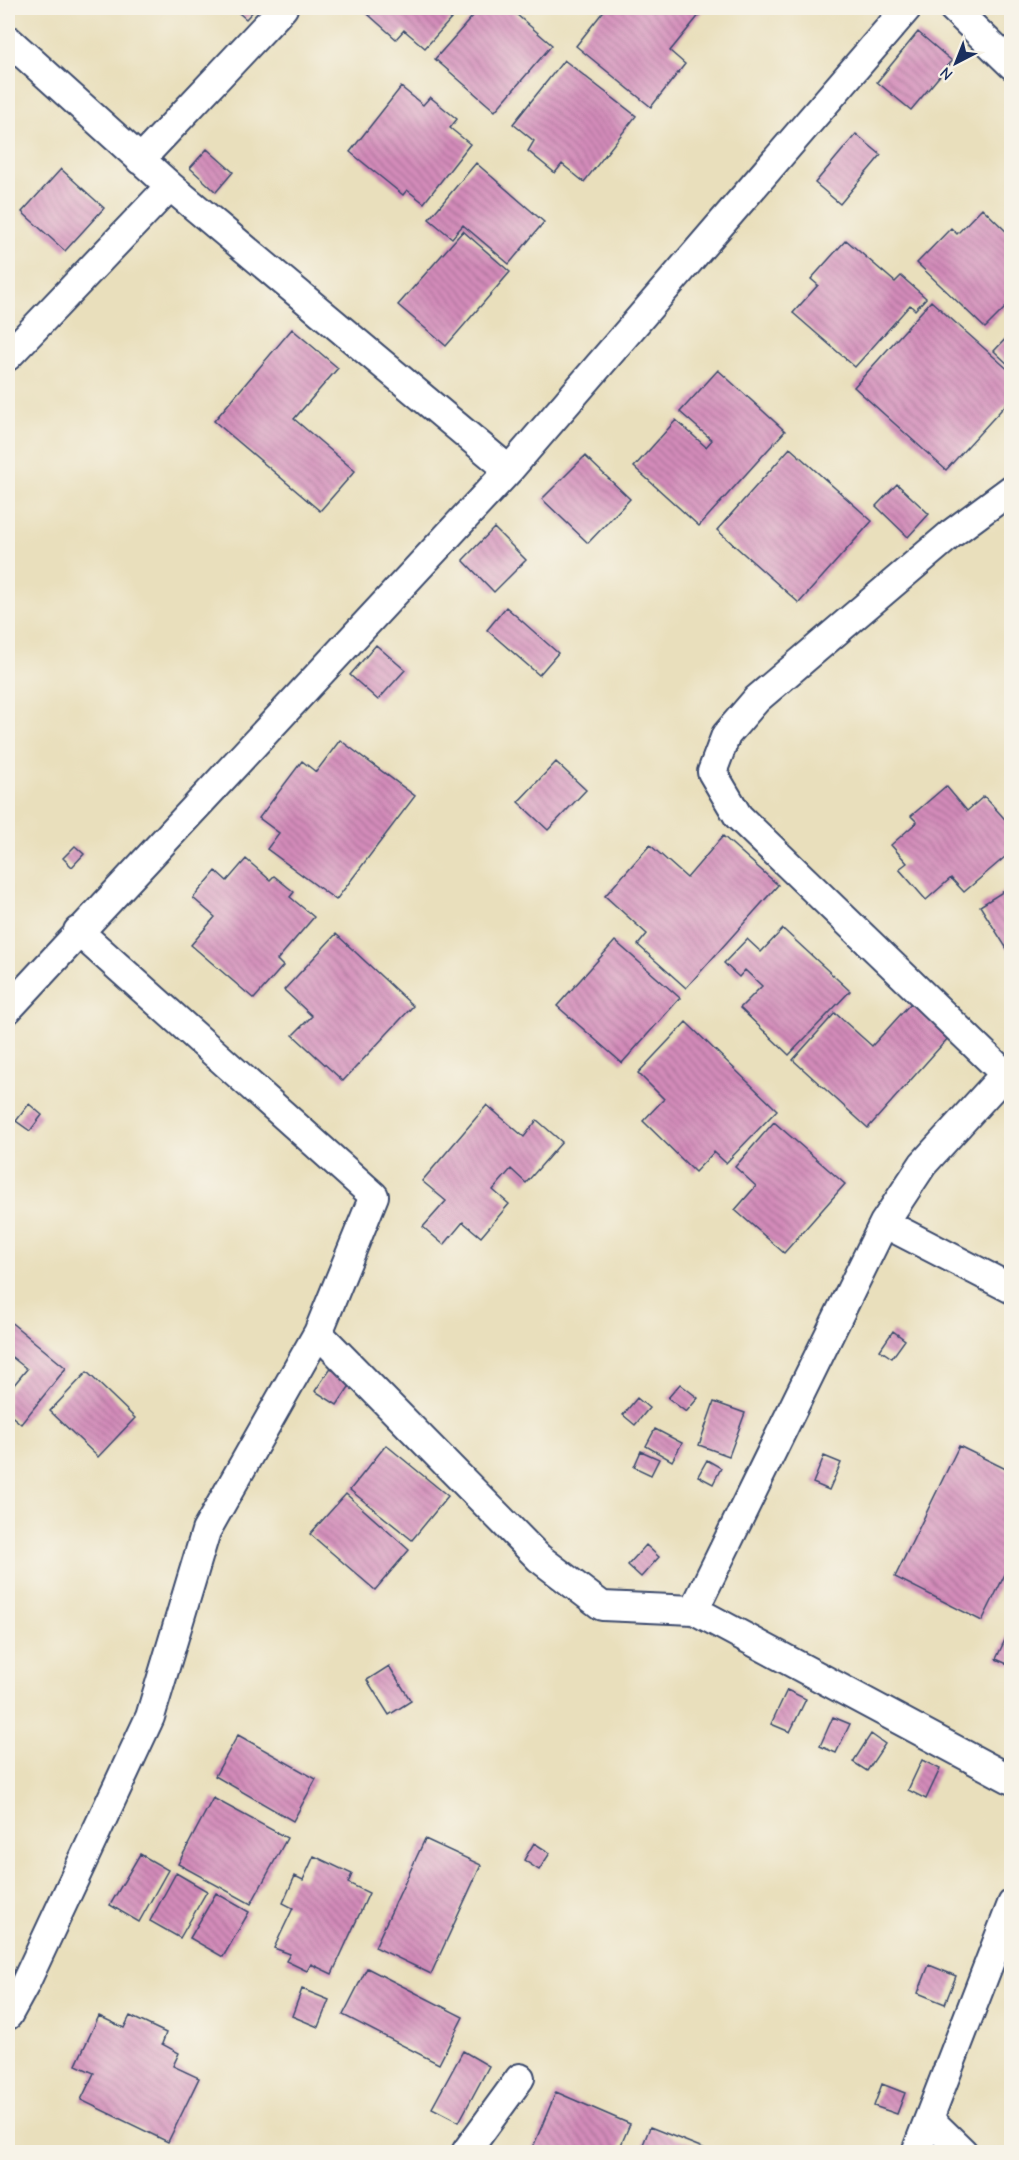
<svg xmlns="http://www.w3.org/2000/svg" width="1019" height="2160" font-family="'Comic Neue',sans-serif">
<defs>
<pattern id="building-back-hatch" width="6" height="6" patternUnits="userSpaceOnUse" patternTransform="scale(1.5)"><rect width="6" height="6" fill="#d38bb9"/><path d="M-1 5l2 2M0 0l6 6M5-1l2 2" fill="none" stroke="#aa729a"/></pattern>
</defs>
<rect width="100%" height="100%" fill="#f7f3e8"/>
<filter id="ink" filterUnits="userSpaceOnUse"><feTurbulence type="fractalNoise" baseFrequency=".0167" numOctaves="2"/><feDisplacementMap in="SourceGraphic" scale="12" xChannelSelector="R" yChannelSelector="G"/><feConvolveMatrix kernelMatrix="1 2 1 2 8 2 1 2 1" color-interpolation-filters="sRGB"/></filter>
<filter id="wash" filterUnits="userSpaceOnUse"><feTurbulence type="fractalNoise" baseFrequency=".008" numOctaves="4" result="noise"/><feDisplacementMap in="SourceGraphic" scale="24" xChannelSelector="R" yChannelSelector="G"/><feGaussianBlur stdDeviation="1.35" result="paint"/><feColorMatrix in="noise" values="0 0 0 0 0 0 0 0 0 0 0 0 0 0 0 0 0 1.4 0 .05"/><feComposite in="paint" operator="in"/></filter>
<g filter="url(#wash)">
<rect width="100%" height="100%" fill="#e9dfbc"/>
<g id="blocks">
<path fill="url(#building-back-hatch)" d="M233,8H256L246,19Z
M361,8H461L425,48L404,30L396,39Z
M480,8H509L552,45L495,111L435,59Z
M606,8H705L670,51L685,64L651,107L576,46Z
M918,32L952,61L911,110L877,82Z
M564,60L636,116L584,182L562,164L555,173L528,151L534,141L513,124Z
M401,87L423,105L430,97L457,119L450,128L470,144L424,203L407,190L403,195L350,152Z
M856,134L881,155L840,204L815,183Z
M207,149L233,172L216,192L190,168Z
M476,163L544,222L509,264L463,225L452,238L429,219Z
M61,169L104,208L65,251L22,212Z
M982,208L1012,237V301L985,328L917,263L951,228L957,234Z
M463,231L510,272L446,346L398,305Z
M846,240L895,282L901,276L926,298L915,310L910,305L855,367L793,313L818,285L811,279Z
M931,301L1012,373V398L946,470L854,387Z
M292,329L338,368L294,419L355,471L320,511L214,421Z
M1012,332V368L994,351Z
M718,370L785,431L699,526L634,467L676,420L706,447L712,440L680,412Z
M790,448L872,521L799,603L717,530Z
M585,456L630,499L588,543L542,499Z
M897,484L929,514L908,537L876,506Z
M494,528L526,560L494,592L463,560Z
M506,607L558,653L539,675L487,630Z
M376,645L405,670L378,700L350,675Z
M340,740L415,796L336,900L267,849L279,833L259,818L302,761L316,772Z
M556,762L586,790L548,830L518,802Z
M946,786L967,811L984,796L1012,827V851L964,892L951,878L926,900L899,869L907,863L891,845L917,822L911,816Z
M723,836L778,885L686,988L638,945L647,934L605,896L650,845L687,878Z
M75,846L84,854L72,867L63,858Z
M246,859L270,880L274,876L294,892L290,897L314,917L277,960L283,966L254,999L191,945L215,917L193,898L216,871L227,881Z
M1012,886V957L980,906Z
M783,929L850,991L789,1055L740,1008L762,986L745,970L739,977L724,963L747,939L761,952Z
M336,934L413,1006L343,1081L293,1035L312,1016L284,990Z
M615,941L680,998L622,1063L557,1006Z
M911,1003L949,1037L868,1128L793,1060L835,1013L872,1046Z
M686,1022L777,1110L726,1163L714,1152L695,1172L643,1121L664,1099L638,1073Z
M29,1104L42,1115L30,1131L16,1121Z
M487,1105L524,1137L537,1120L562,1142L526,1183L511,1169L493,1190L509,1204L481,1237L463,1222L444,1245L423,1227L446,1201L422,1181Z
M774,1122L845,1184L784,1253L735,1210L756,1186L735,1167Z
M8,1320L66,1368L21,1424L8,1413V1392L27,1369L8,1354Z
M893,1331L905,1340L892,1358L880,1350Z
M332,1366L353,1381L337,1405L315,1391Z
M87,1372L135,1418L98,1457L50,1411Z
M680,1384L698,1398L686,1412L668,1398Z
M637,1398L649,1408L635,1425L623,1415Z
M714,1402L745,1413L729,1456L699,1445Z
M655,1429L682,1443L672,1461L646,1446Z
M386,1445L448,1496L412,1540L350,1490Z
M959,1446L1012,1472V1560L982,1621L895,1577Z
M641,1451L659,1459L651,1475L634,1467Z
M824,1456L841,1463L829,1490L813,1483Z
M707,1460L721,1468L713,1484L698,1476Z
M346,1494L409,1550L375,1590L310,1534Z
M646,1545L659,1557L641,1577L628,1565Z
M1012,1625V1666L996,1659Z
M389,1666L411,1701L389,1715L367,1680Z
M787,1690L806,1699L790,1732L771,1724Z
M833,1717L850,1724L836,1753L820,1746Z
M871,1734L885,1744L867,1771L853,1762Z
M238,1735L316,1779L293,1821L215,1776Z
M922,1760L940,1769L926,1799L908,1790Z
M213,1798L287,1838L251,1904L178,1864Z
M425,1839L481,1865L431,1974L375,1947Z
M534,1843L550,1853L539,1870L524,1860Z
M140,1854L168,1870L139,1922L110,1905Z
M314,1856L352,1874L348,1883L369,1893L332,1974L311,1964L307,1971L286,1961L290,1954L274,1948L293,1908L283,1903L295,1876L303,1880Z
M176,1873L207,1891L180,1938L150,1921Z
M216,1893L249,1912L223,1957L190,1938Z
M929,1965L956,1976L945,2004L918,1993Z
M367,1968L463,2017L439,2064L343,2015Z
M302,1989L329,2000L318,2027L292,2016Z
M99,2016L124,2028L130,2016L166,2033L162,2044L179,2053L173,2066L199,2078L168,2142L81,2100L94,2073L76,2065Z
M463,2051L489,2066L459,2122L432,2108Z
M882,2084L905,2093L897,2114L874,2106Z
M556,2092L630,2124L618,2152H531Z
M650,2127L713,2152H640Z"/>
</g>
</g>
<g filter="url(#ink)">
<use href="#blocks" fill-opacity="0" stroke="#3a496c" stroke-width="1.5"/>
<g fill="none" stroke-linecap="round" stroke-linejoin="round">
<defs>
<path id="street" d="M953,8L1012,65
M8,40L170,186L509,470
M140,160L283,8
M8,356L170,186
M8,1009L509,470L907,8
M1005,1074L738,816L712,772L726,735L757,699L951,534L1012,489
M884,1223L1012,1289
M318,1333L539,1558L602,1606L694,1610L1012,1780
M694,1610L884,1223L923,1164L1005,1074L1012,1069
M8,2015L25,1984L150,1717L206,1531L318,1333L374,1196L78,931
M929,2119L963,2152
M466,2152L520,2078
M916,2152L1012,1904"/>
</defs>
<use href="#street" stroke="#3a496c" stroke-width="32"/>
<use href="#street" stroke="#fff" stroke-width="28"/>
</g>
</g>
<rect width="1019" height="2160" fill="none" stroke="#f7f3e8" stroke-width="30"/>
<g transform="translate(956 63) rotate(222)" stroke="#f7f3e8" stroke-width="4.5" paint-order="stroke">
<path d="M0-4.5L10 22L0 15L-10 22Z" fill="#1b2f5e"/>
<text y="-9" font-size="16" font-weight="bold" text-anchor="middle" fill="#1b2f5e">N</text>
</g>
</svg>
